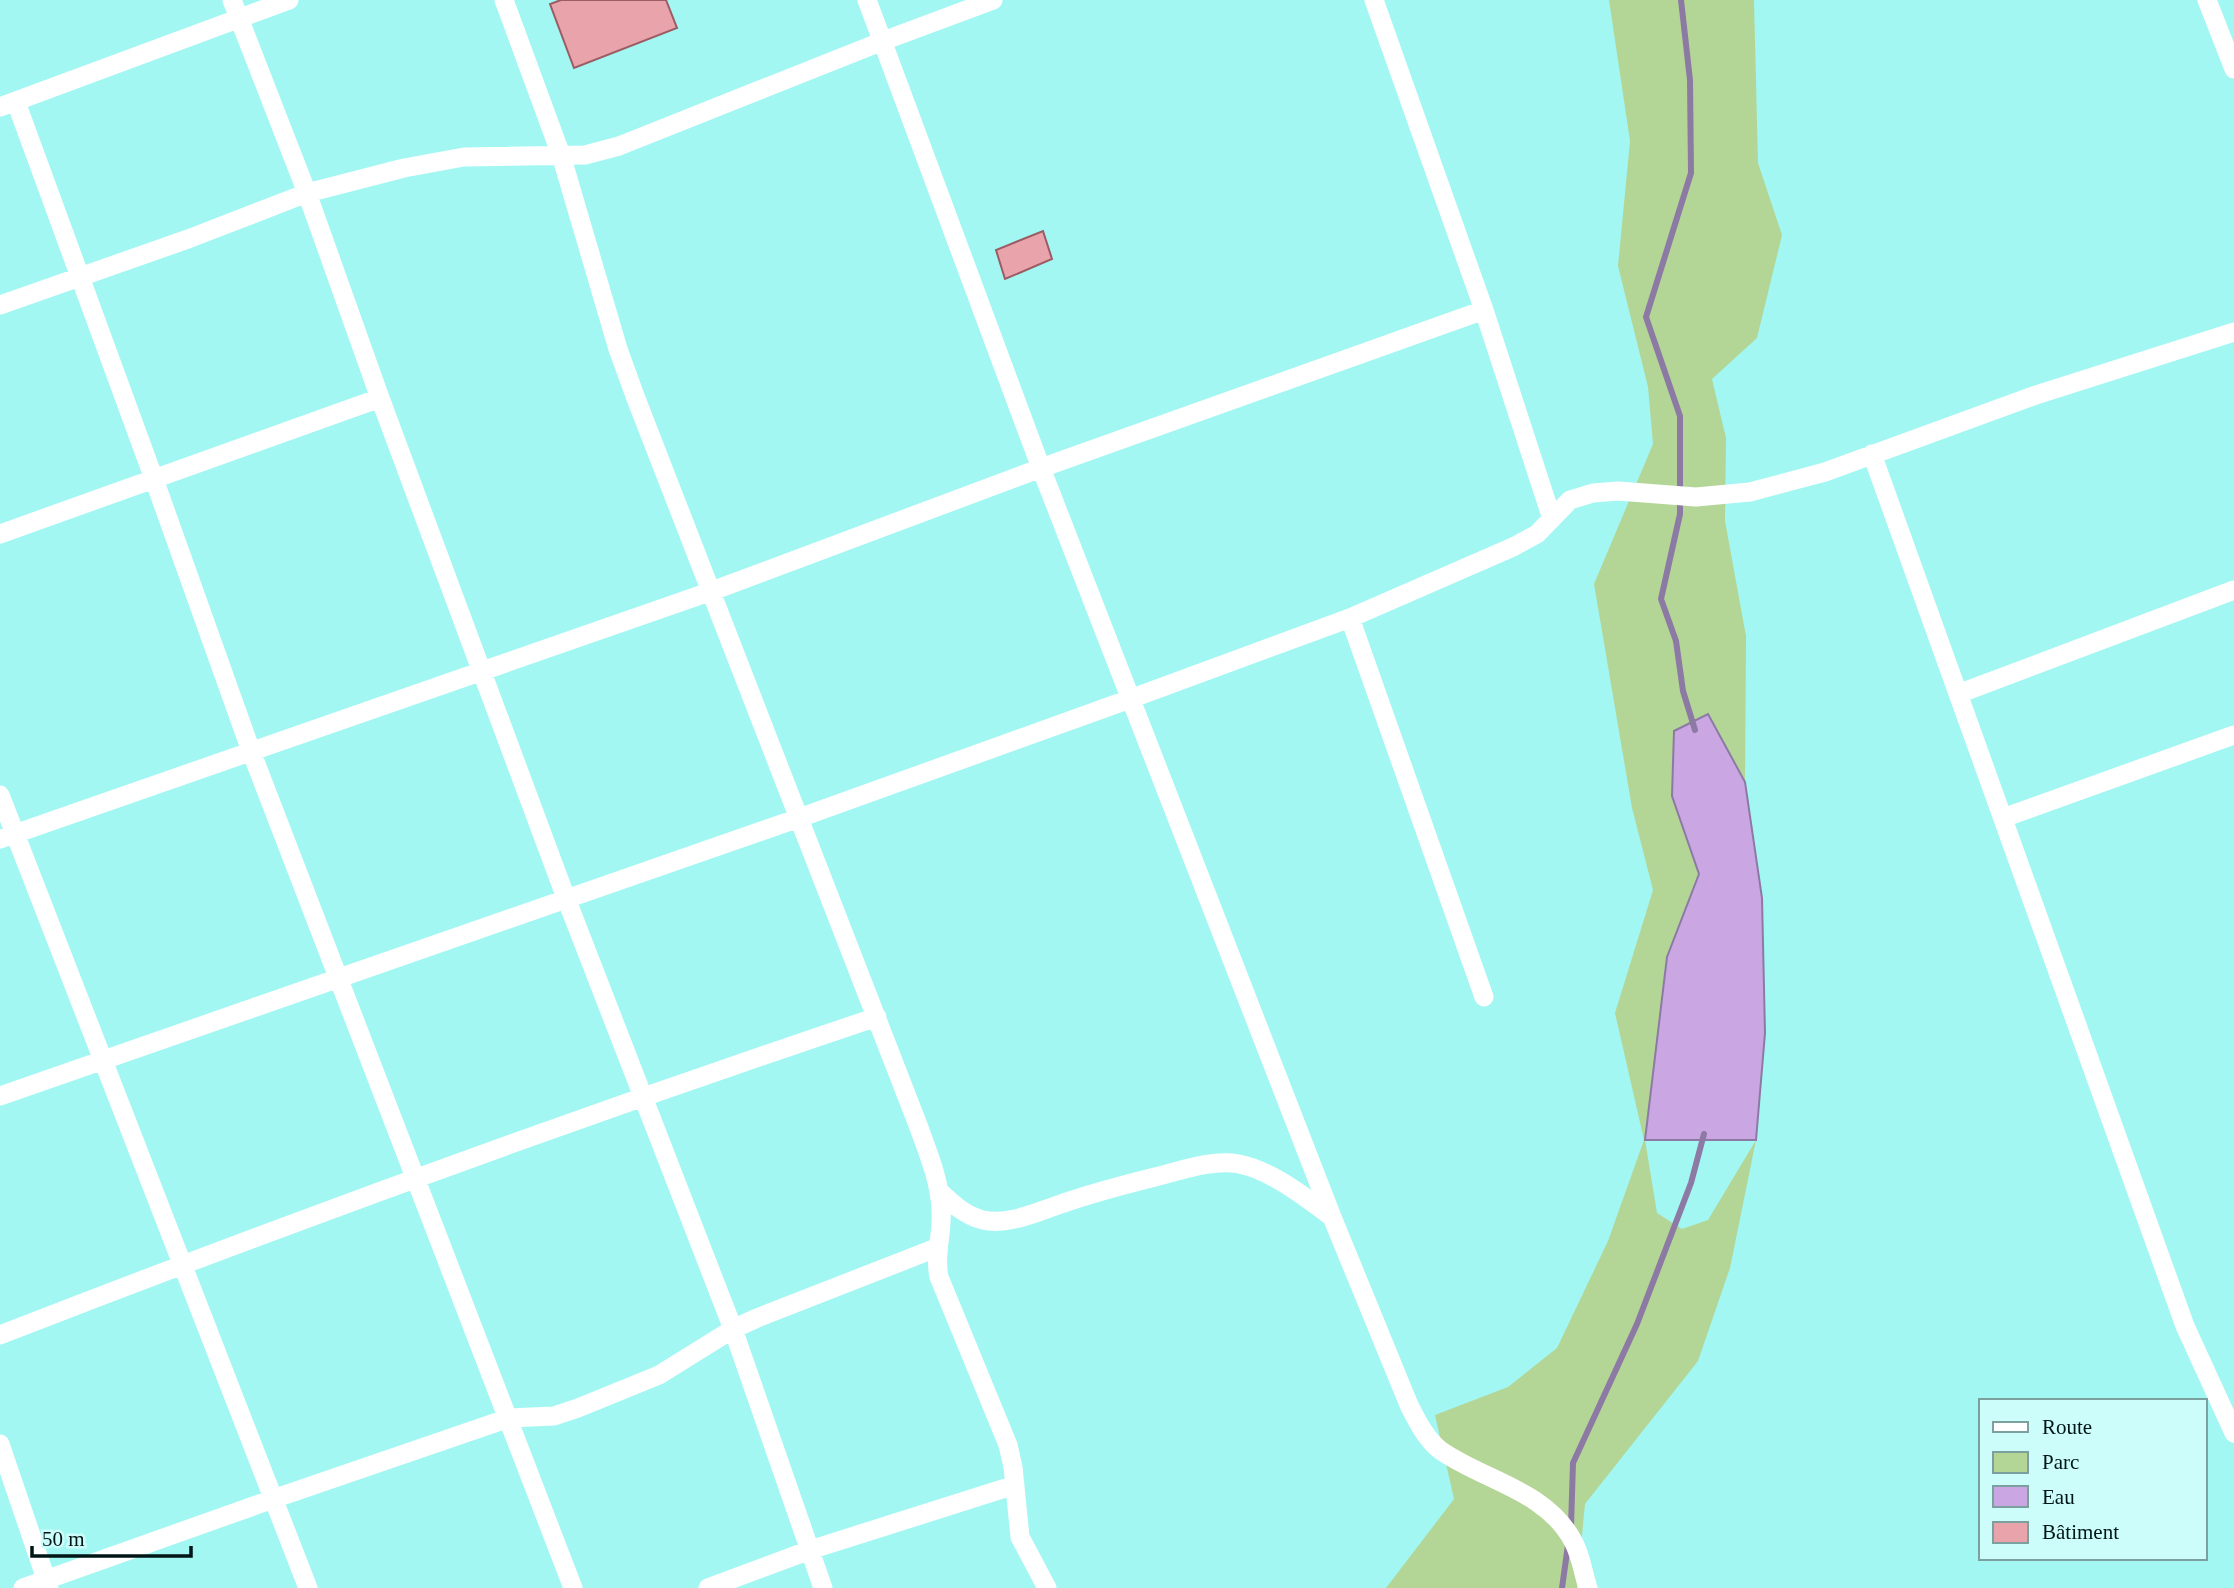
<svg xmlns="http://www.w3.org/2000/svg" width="2234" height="1588" font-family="Georgia,serif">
<rect width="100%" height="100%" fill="#a2f7f3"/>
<path fill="#b3d697" d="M1609,0H1754L1758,163L1782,235L1757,338L1712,379L1726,438L1725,521L1746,636L1745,782L1709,714L1672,796L1699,874L1667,957L1645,1140L1657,1213L1682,1229L1708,1220L1756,1140L1730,1268L1698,1361L1585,1504L1577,1588H1386L1454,1499L1435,1415L1508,1387L1557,1348L1608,1241L1644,1140L1615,1013L1653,890L1632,808L1594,584L1653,444L1648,387L1618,266L1630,141Z"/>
<path fill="#caa6e2" stroke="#8d7aa4" stroke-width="2" d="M1708,714L1745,782L1762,898L1765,1033L1756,1140H1645L1667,957L1699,874L1672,796L1674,731Z"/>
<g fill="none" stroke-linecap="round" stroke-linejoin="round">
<path stroke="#8d7aa4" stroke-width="6" d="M1681,0L1690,80L1691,173L1646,317L1680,416V514L1661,599L1676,641L1683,691L1695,730
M1571,1527L1573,1463L1637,1324L1691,1183L1704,1134
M1562,1588L1568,1545"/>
</g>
<path fill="#e8a3ab" stroke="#9b5c64" stroke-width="2" d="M561,0H666L677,28L574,68L550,4Z
M1043,231L1052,259L1005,279L996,250Z"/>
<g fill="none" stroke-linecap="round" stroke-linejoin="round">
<path stroke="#fff" stroke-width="19" d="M232,0L307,193L380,398L566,898L733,1329L823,1588
M504,0L561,155L618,349L635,396L918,1125C928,1153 940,1181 941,1210C943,1233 934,1253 939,1277L1008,1445L1013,1467L1020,1537L1047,1588
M867,0L1041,468L1332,1217L1409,1405C1417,1421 1426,1439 1440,1450C1484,1481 1546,1490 1573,1541C1581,1555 1583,1573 1588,1588
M1374,0L1484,310L1552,519
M2207,0L2234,69
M16,102L154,479L251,751L573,1588
M0,107L289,0
M0,305L188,239L307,193L404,168L464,157L585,155L619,146L883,41L993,0
M1872,454L2185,1326L2234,1433
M0,534L380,398
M1350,618L1484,997
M1958,694L2234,590
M0,795L308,1588
M2003,818L2234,735
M0,839L712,591L1041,468L1484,310
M0,1096L799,818L1130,699L1350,618L1513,547L1537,534L1570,500L1593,493L1618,491L1696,497L1750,492L1825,472L2036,395L2234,332
M939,1191C952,1203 965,1216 983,1220C1008,1226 1039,1211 1061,1204C1092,1193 1123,1185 1155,1177C1181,1171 1211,1159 1239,1164C1271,1170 1306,1198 1332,1217
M0,1335C290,1222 582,1116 877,1017
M0,1444L49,1588
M23,1588L273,1499L509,1418L554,1416L578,1408L659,1375L733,1329L757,1318L936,1248
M708,1588L810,1550L1015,1485"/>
</g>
<rect x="1979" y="1399" width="228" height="161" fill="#cdfdfa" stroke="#7ba09e" stroke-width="2"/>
<rect x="1993" y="1422" width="35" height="10" fill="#ffffff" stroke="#7ba09e" stroke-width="2"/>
<text x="2042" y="1434" font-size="21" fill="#001515">Route</text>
<rect x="1993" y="1452" width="35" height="21" fill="#b3d697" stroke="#7ba09e" stroke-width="2"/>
<text x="2042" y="1469" font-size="21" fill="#001515">Parc</text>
<rect x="1993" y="1486" width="35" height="21" fill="#caa6e2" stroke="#7ba09e" stroke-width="2"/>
<text x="2042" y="1504" font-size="21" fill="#001515">Eau</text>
<rect x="1993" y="1522" width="35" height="21" fill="#e8a3ab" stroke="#7ba09e" stroke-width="2"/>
<text x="2042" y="1539" font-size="21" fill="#001515">Bâtiment</text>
<path d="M32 1546v10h159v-10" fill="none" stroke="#001515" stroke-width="3.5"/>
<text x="42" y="1546" font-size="21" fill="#001515" stroke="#cdfdfa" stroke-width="5" paint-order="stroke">50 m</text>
</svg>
